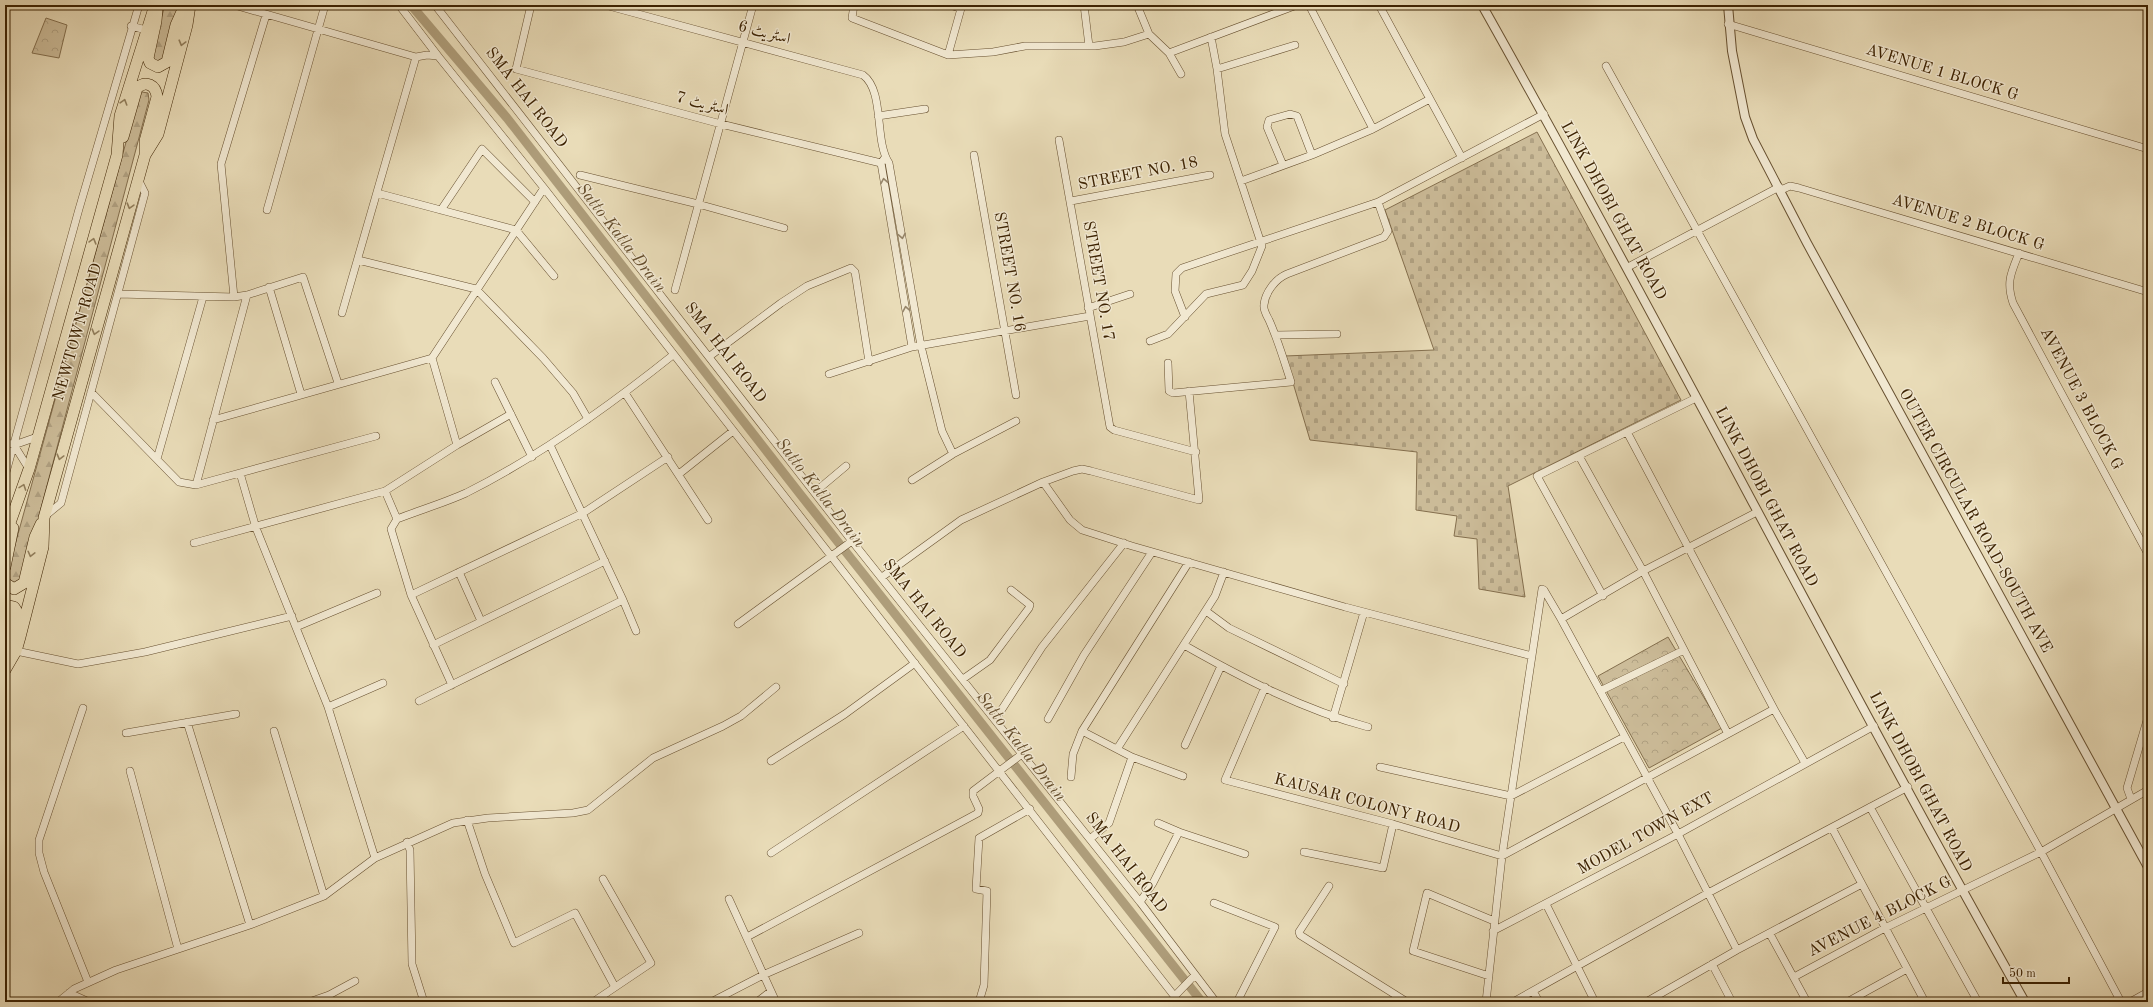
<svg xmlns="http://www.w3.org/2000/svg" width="2153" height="1007" font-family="'Old Standard TT',Amiri,serif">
<defs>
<pattern id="forest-firs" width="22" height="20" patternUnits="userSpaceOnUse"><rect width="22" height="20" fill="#ccbc99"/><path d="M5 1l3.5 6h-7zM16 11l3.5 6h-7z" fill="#b0a182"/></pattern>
<pattern id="cemetery-stones" width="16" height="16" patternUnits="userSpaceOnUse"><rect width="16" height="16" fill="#ccbc99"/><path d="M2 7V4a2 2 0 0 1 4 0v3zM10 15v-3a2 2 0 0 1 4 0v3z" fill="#b0a182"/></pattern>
<pattern id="park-crowns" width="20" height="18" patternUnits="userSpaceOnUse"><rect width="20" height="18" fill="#ccbc99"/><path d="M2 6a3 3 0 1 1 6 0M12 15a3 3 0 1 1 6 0" fill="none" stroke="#b0a182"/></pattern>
</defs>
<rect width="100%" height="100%" fill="#e9dcb8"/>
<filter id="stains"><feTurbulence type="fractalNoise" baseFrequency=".005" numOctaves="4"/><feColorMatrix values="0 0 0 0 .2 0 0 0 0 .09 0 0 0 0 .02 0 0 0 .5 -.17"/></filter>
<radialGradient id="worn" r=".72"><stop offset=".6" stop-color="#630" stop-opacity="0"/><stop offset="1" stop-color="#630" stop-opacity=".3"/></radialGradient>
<path fill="url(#forest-firs)" stroke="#846f4e" d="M165,5H179L164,57L161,61H154L151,54Z
M142,92L148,93L149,100L23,576L14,584L9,581L7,574L139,95Z"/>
<path fill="url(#cemetery-stones)" stroke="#846f4e" d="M1537,132L1681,400L1508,486L1525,597L1479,589L1477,539L1454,536L1457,516L1416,510L1417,452L1310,440L1285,356L1434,350L1385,210Z"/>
<path fill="url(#park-crowns)" stroke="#846f4e" d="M46,18L67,25L59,58L32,53Z
M1668,637L1722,728L1649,768L1598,676Z"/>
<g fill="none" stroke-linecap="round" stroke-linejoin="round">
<path stroke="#ae9d7a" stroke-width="9" d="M411,5L507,118L800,494L1202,1002"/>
<defs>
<path id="minor" d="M234,5L416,57L342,313
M399,5L438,56
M435,5L852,541L1140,902L1216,1002
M531,5L516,69L721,124L881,163
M605,5L863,75C885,91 874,141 889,163L921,346L942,431L953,454
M854,5L852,18L948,55L993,52L1025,46H1095L1124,42L1149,34
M950,5L959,8
M973,5H1001
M1084,5L1089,46
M1137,5L1149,34L1169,53L1181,74
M1309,5L1373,129
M1379,5L1462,158
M1728,24L2148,149
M131,26L146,30
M1169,53L1297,5
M948,55L962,5
M416,57L427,55L438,56L544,188L1179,1002
M1606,66L2041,852L2121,1002
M1217,69L1295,45
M878,116L925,109
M1059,140L1110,427L1114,430L1196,452
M974,155L1016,395
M884,159L881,163L912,347
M1283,165L1267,127L1269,120L1290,114L1297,116L1312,155
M580,175L698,204L784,228
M1241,181L1312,155L1373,129L1430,99
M1781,190L1790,186L1799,188L2148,292
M377,193L516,230L554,276
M1071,201L1210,175
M267,210L325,5
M441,210L482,149L535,202
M2019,253C2011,273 2006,282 2013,303L2148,554
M358,260L476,289L543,358L573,393L588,419
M1628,267L1779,187
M269,287L301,394
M675,290L753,5
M118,294L234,297L247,295L303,277L338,383
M234,297L221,164L266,15
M1088,308L1130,294
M1185,317L1175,291L1176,274L1182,268L1378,202L1544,114
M1276,335L1337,334
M1150,341L1168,334L1206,294L1243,285L1252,271L1262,246L1225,134L1217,69L1211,37
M710,356L781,303L807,286L851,268L855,272L869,362
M432,358L457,445
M1168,363L1169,391L1173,393L1291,382C1284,361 1278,340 1269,320C1267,316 1263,310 1264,305C1265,293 1275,279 1287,274L1384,237L1388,231L1378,202
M829,374L912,347L1090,316
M495,382L532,457
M91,392L179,482L196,485L376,436
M625,393L708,520
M213,420L432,358L544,188
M1627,432L1774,709L1805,763
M5,442L14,445L37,437
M14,445L29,469
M550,445L623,600L636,631
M1579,456L1643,571L1728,734
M157,459L203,297
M240,473L256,528L328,707L375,858
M679,474L733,431
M5,476L79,209L139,5
M912,480L953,454L1016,421
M1043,482L1070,520L1082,530L1132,546L1345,607L1532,656
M196,485L247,295
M385,491L397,519L391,529L411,595L452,685
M815,492L846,466
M44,517L61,503L145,193L138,179
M397,519C420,510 444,503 466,493C540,456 608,407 673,355
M194,543L385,491L457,445L511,414
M459,572L481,621
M882,577L961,520L1043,482L1073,471L1082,469L1091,471L1199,500L1189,391
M411,595L583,513L668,457
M1603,596L1537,476L1696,398
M1206,611L1229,628L1344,684
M1561,619L1643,571L1757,512
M738,624L852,541
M296,627L377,593
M433,645L605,561
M1184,645C1242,678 1304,710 1368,727
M16,651L78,664L145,652L292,616
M963,679L990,660L1029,608L1030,605L1011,590
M1265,687L1225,780L1393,824L1502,856L1774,709
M1600,691L1684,650
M419,701L623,600
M328,707L383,683
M83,708L39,840V853L44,872L88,982
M1333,718L1364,612
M1048,719L1084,655L1152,552
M995,720L1042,647L1124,543
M187,722L250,925
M274,731L324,896
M1082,731L1132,757L1183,776
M126,733L236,714
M1185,745L1221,666
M1117,749L1215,596L1224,572
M771,761L845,714L915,663
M1380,767L1511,796L1624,737
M130,771L178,949
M1071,777L1073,754L1082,731L1189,562
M2131,799L2127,788L2148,717
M1870,807L1978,1002
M467,820L485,874L514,943L575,913L615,987
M1158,823L1179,832L1245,854
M1832,828L1925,1002
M1090,839L1109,823L1132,757
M407,842L410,850L412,964L424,1002
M1304,852L1383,868L1393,824
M771,853L964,726
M1329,886L1299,932L1300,935L1407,1002
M729,899L776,1002
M1140,902L1153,883L1179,832
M1214,903L1275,927L1237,1002
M1546,904L1595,1002
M1493,931L1678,834L1874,726
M1770,934L1807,1002
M747,937L978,813L979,809L973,796V791L1022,754
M1712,964L1732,1002
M1489,976L1413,951L1427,893L1494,921
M1794,977L1885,928L2041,852L2148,790
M1533,991L1539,1002
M69,993L89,1002
M58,1002L74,989L116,970L250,925L324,896L375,858L453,823L488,818L573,813L588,810L653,758L723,726L741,716L776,687
M309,1002L329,995L355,981
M593,1002L651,963L603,879
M711,1002L763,975L859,933
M757,1002L770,992
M979,1002L984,985L987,891L976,889L979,838L1030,809
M1169,1002L1195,975
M1486,1002L1502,856L1542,589L1544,590L1561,619L1678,834L1737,950
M1513,1002L1708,893L1908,787
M1646,1002L1737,950L1862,884
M1847,1002L1907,969
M2130,1002L2148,992"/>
<path id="tertiary" d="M1482,5C1668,335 1839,673 2025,1002
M1728,5L1732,51L1745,117L1753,139L1807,243L2148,867"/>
<path id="primary" d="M157,9L156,21L148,58L150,63L158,67L167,62L176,25L185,5
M123,137L137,88C146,80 156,85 157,97L145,141V154
M5,537L29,469L117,155L120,116L155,5
M5,567L13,528
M5,583L14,589L24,583L35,537L41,524
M5,605L14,607L16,610L5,658
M5,670L16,651L20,637L43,547L44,518L145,155L158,134L187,25L190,5"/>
</defs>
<use href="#minor" stroke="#675030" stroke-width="8"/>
<use href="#tertiary" stroke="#675030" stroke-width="10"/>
<use href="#primary" stroke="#3c2202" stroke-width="12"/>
<use href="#minor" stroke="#f1e8d1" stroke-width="7"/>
<use href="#tertiary" stroke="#f1e8d1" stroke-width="8"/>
<use href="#primary" stroke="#e9dcb8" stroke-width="11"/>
</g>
<defs><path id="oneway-chevron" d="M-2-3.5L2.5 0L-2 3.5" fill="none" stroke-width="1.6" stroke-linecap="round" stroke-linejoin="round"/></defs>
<g stroke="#927f5d">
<use href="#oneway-chevron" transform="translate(182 43) rotate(105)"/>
<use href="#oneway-chevron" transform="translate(124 102) rotate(-73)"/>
<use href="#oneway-chevron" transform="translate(130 206) rotate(106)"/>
<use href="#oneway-chevron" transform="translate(93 241) rotate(-74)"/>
<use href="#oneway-chevron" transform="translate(95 332) rotate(106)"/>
<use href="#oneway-chevron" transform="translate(60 457) rotate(105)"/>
<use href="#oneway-chevron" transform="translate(23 487) rotate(-70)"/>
<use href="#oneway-chevron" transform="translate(31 554) rotate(104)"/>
</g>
<g stroke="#96856a">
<use href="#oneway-chevron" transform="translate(884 181) rotate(-100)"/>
<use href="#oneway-chevron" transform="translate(902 236) rotate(80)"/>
<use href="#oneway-chevron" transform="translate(906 309) rotate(-100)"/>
</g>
<g text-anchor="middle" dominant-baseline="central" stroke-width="3" stroke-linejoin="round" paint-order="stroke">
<g font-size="16" fill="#3c2202" stroke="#f1e8d1">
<text transform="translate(764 33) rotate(15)">اسٹریٹ 6</text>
<text transform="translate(1942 73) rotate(17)">AVENUE 1 BLOCK G</text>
<text transform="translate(526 98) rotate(52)">SMA HAI ROAD</text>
<text transform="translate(702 104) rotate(15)">اسٹریٹ 7</text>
<text transform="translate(1138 174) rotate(-11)">STREET NO. 18</text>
<text transform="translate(1613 211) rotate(61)">LINK DHOBI GHAT ROAD</text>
<text transform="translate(1968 223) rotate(17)">AVENUE 2 BLOCK G</text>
<text transform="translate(1009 272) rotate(80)">STREET NO. 16</text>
<text transform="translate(1098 281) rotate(80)">STREET NO. 17</text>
<text transform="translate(78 332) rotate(-74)">NEWTOWN ROAD</text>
<text transform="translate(725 353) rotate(52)">SMA HAI ROAD</text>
<text transform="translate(2081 399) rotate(62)">AVENUE 3 BLOCK G</text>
<text transform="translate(1766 497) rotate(62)">LINK DHOBI GHAT ROAD</text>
<text transform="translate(1975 521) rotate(61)">OUTER CIRCULAR ROAD-SOUTH AVE</text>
<text transform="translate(924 609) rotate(51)">SMA HAI ROAD</text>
<text transform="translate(1920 782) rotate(62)">LINK DHOBI GHAT ROAD</text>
<text transform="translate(1367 804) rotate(15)">KAUSAR COLONY ROAD</text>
<text transform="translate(1646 834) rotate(-29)">MODEL TOWN EXT</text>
<text transform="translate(1126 863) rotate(52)">SMA HAI ROAD</text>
<text transform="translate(1880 917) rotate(-27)">AVENUE 4 BLOCK G</text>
</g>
<g font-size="17" font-style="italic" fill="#644d2c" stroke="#f1e8d1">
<text transform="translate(621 238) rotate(52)">Satto Katla Drain</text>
<text transform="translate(820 493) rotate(52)">Satto Katla Drain</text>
<text transform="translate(1021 747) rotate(52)">Satto Katla Drain</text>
</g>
</g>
<rect width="2153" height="1007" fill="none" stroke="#e9dcb8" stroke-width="20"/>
<rect x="6" y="6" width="2141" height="995" fill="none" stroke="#3c2202" stroke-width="2"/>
<rect x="10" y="10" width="2133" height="987" fill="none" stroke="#3c2202"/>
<path d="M2003 977v6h66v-6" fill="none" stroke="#3c2202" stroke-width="2"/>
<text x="2009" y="977" font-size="12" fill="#3c2202" stroke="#f1e8d1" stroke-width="3" paint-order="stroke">50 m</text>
<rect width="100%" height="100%" filter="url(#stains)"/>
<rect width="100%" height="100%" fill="url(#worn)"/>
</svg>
